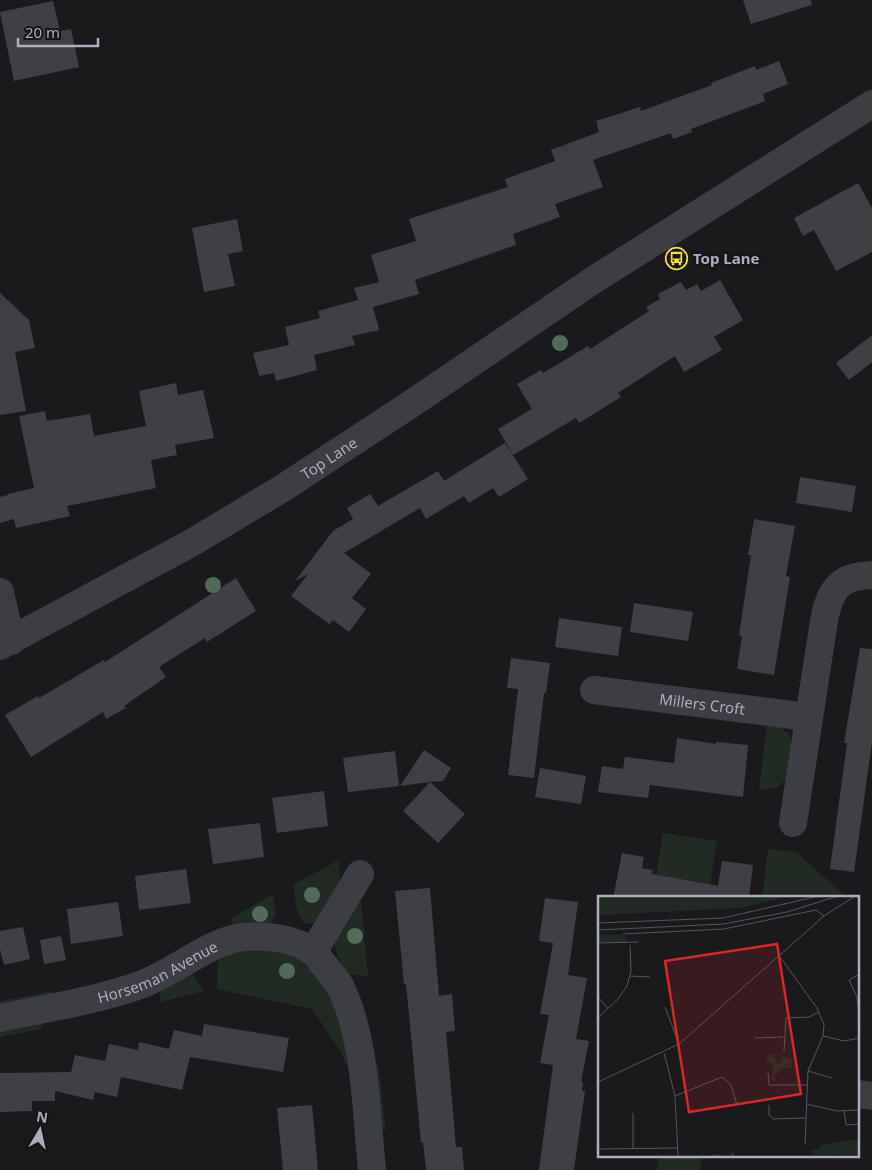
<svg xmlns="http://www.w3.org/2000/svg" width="872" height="1170" font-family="'Noto Sans',sans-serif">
<rect width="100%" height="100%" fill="#1a1a1d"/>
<path fill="#212b24" d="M767,724L781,727L792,739L791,754L786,780L776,788L759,790Z
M663,833L717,841L710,886L701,883L656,876Z
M768,849L796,852L843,894V897H762Z
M339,860L340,888L314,923L304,924L296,908L294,884Z
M273,894L276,912L271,925L237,928L230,919Z
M361,901L368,976L344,974L335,946V936L353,906Z
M241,947L297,954L331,992L350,1058L345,1065L342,1053L312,1009L217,989L218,954Z
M190,971L204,991L160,1002V985Z
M54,991L52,998L0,1008V1001Z
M43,1020L41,1029L0,1037V1028Z
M378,1064L386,1131L377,1124L370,1069Z
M659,1156H684L702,1159L700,1170H657Z"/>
<path fill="#403f45" d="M743,0H811L812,5L751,24Z
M53,1L60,31L71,29L79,67L14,81L0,12Z
M779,61L788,84L763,94L765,101L691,129L692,132L673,139L671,133L593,160L603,187L555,204L560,217L513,234L516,245L415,280L419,294L373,307L379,330L352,336L355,345L314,355L317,370L276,381L274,373L259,376L253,353L289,345L285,327L320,318L318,311L358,300L354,288L379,282L371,255L416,241L409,219L508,187L505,179L555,161L551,150L599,132L596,121L640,107L641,111L712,85L711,83L755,66L756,70Z
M858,183L872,208V252L836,271L814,230L803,236L794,218Z
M237,219L243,251L228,254L235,286L204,292L192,228Z
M720,280L743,320L714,337L722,350L684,372L675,356L618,393L621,397L579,423L576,418L513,455L498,429L532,409L517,384L541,370L543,373L588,346L590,349L649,311L646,307L660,299L658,294L681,282L686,290L697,284L701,291Z
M0,293L29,320L35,348L15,352L26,411L0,415Z
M872,335V362L849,380L836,363Z
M176,383L178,395L203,390L214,438L175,445L177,455L151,460L156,488L67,506L70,516L16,528L14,519L0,523V497L8,495V494L34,488L19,416L45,411L47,421L90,414L94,436L146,426L139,391Z
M505,443L528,479L499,497L493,488L469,503L464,496L426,519L420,508L344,553L371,574L352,598L366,609L349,632L333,620L329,624L291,596L308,574L295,581L333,531L353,519L347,508L370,494L378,506L438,471L444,481Z
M800,477L856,486L852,512L796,503Z
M754,519L795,526L786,576L790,577L774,675L737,669L742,636L739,635L751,555H748Z
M236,578L256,611L207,642L205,638L159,667L166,677L124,706L126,708L106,719L103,712L31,757L5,715L38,696L39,698L104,660L105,662Z
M634,603L693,612L688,641L630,632Z
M559,618L622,627L618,656L555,647Z
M860,648L872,649V742L854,872L830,869L847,743H844Z
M511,658L550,663L546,693H544L534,778L508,775L518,689L507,688Z
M677,738L716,744V742L748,745L743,797L650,785L648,798L598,792L602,766L623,769L625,757L674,763Z
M424,750L451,768L443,781L430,782L465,814L438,843L403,811L430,782L400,786Z
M395,751L399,786L348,792L343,758Z
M540,768L586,776L581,804L535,797Z
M324,791L328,826L277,833L272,798Z
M260,823L264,857L213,864L208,829Z
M622,853L644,857L642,868L653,870L652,874L718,886L722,861L753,865L749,898H613Z
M186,869L191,903L139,910L135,876Z
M430,888L439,996L452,994L455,1031L446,1032L456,1147H462L464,1170H426L423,1142L421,1143L411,1035L406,984H404L395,891Z
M545,898L578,902L568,975L587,978L576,1039L589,1041L581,1082H583L582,1091H585L574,1170H539L553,1065L540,1063L549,1015L540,1014L553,943L539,941Z
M118,902L123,936L71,944L67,909Z
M23,927L30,959L4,965L0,949V931Z
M61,936L66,960L44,964L40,940Z
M204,1024L289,1038L283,1072L190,1057L182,1090L121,1077L117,1097L95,1092L93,1100L55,1091V1101H32V1111L0,1112V1073L71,1072L75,1055L105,1061L109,1044L138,1050L139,1042L169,1049L174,1030L202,1036Z
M312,1105L318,1170H283L277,1108Z"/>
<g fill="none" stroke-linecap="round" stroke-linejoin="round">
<g stroke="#3d3d44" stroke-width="28">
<path d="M0,592L11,641"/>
<path id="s1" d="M0,646L193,542L283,488L411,404L592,281L872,104"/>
<path id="s2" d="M594,690L808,717"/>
<path d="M793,823C802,767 810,710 819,653C823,634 823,607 835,590C844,577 858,576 872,575"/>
<path d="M313,952L360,874"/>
<path id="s3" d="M0,1018C47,1008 95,1001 140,985C174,973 209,941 243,937C265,935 295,938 313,952C317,955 321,962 325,966C329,972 335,978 339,984C366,1036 366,1112 372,1170"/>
<path d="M858,1094L872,1096"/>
</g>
</g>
<g fill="#53695a">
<circle cx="560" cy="343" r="8"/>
<circle cx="213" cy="585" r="8"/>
<circle cx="312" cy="895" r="8"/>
<circle cx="260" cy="914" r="8"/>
<circle cx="355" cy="936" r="8"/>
<circle cx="287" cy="971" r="8"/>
</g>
<defs>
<symbol id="bus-ring" viewBox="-11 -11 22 22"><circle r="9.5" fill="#151518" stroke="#ffde30" stroke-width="1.5"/><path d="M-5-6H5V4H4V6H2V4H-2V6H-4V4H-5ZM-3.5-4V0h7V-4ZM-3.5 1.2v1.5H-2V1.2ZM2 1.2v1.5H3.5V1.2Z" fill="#ffde30"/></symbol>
</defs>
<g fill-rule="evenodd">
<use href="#bus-ring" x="664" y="246" width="25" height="25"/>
</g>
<g text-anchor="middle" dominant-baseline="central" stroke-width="5" stroke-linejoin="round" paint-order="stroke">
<g font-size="15" font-weight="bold" fill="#acaebd" stroke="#151518" text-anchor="start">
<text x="693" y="258">Top Lane</text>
</g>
<g font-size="15" fill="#acaebd" stroke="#151518">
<text stroke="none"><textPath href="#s1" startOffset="379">Top Lane</textPath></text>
<text stroke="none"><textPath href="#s2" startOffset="109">Millers Croft</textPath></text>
<text stroke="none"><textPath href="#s3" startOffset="165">Horseman Avenue</textPath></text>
</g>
</g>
<g transform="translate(598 896)">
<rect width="261" height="261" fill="#1a1a1d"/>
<path d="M0,0H192L143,12L0,19ZM0,39H27L30,47L0,46ZM169,159H176L178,167H183V159L193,163L194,172H181V177L175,179L180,187L173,183L176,168L169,165ZM262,243L261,259L216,258L213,254L222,253V249Z" fill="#212b24"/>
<path fill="none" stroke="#54555d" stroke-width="1" d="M0,27L125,22L221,0M0,34L125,28L189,16L240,0M25,38L126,33L218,14L226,20M0,47L40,46M182,61L219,112L226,129L225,140L210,175L207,248M262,78L251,84L259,101L262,130M32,80L52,81M0,101L10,113M67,111L81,148M0,122L21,102L29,90L33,75L32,49M225,140L246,145L262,142M157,142L185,141M186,155L188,122L211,121L221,116M66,157L77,200L80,261M210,175L234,182M170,176L171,189H209M0,186L81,148L226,20L257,0M77,200L124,181L133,189L139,209M208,208L239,215L262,214M171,209V219L175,223L207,222M246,215L248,229L262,228M35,217V253M0,253L80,252M116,260L134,261L135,257"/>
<path fill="#d62828" fill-opacity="0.15" stroke="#d62828" stroke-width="2.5" d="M179,48L203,198L91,216L67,65Z"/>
<rect width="261" height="261" fill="none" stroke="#acaebd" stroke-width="2.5"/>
</g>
<g transform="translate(40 1130) rotate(9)" stroke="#151518" stroke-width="4" paint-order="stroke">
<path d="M0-4L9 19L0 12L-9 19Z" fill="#acaebd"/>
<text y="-8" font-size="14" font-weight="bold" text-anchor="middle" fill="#acaebd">N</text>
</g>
<path d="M18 38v8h80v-8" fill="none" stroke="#acaebd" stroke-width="2.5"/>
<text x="25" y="38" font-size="15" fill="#acaebd" stroke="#151518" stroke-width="4" paint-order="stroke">20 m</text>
</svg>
